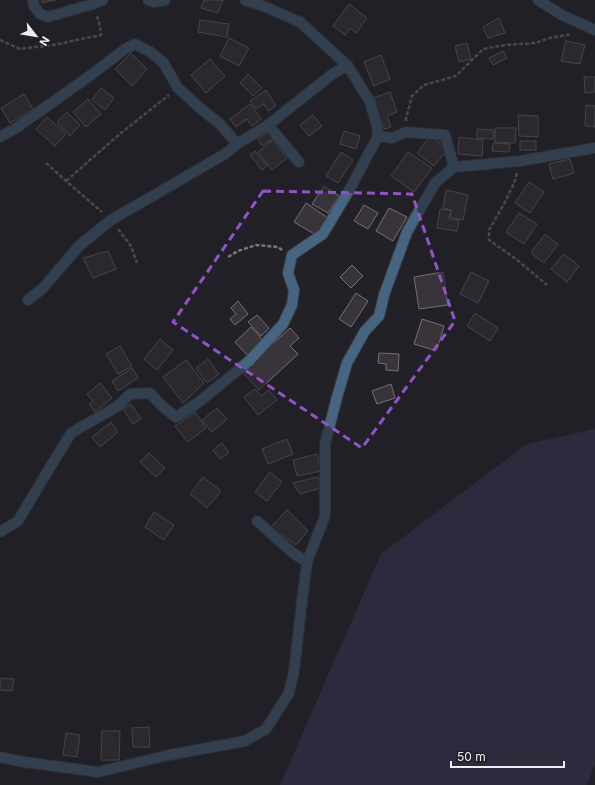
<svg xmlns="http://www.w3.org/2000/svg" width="595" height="785" font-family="Inter,sans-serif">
<rect width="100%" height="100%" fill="#212127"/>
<path fill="#3a3658" d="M595,429V764L587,785H280L381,554L527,444Z"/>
<path fill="#383439" stroke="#757076" d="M42,0H55L42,3Z
M204,0H223L218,13L201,8Z
M349,4L367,18L356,33L350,28L345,35L333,26Z
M499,18L505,33L488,38L483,27Z
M200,20L229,24L227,37L198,32Z
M229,38L249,48L239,66L220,56Z
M566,41L585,45L580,64L561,61Z
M467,43L471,59L459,62L455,46Z
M503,51L507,58L493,65L489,58Z
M131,53L147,69L132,86L115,69Z
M381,55L390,79L374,86L364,62Z
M210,59L225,76L206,93L191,75Z
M248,74L262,88L253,96L240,83Z
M584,77H595V92L585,93Z
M101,88L114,98L105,110L92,100Z
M266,90L276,106L268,111L264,104L256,109L250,101Z
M390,92L397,112L387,116L391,127L384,129L373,98Z
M24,94L33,109L10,123L1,108Z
M88,99L101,114L86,127L73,112Z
M250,104L261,119L252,126L247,119L236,127L230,119Z
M586,105L595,106V127L585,126Z
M67,112L80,125L70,136L57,122Z
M313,115L322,126L309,136L300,125Z
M518,115L538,116V137L519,136Z
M47,117L66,134L55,146L36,129Z
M495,128H516L515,143L495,142Z
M477,129L494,130L493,139L477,138Z
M270,131L274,138L262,146L258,138Z
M344,131L360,136L356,149L340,144Z
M430,136L448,149L434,166L417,153Z
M459,137L483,140L482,156L458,154Z
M273,140L287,158L272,170L258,152Z
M520,141H536V150H520Z
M493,143L510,144L509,152L492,151Z
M255,151L267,166L262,170L250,155Z
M341,152L353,160L338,183L326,176Z
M408,152L432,168L414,192L391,176Z
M570,159L574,173L553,179L549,164Z
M529,182L544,192L530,213L515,203Z
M324,186L339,196L328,213L312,204Z
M446,190L468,195L463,220L450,217L451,210L443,208Z
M306,203L328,218L316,235L294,222Z
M364,205L378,213L368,229L354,221Z
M389,208L407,217L393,241L376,231Z
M440,209L451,210L449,219L459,220L457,231L437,228Z
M519,213L537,224L524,244L506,232Z
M545,234L558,244L544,263L531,253Z
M108,251L116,269L93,278L83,258Z
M564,254L579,266L567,282L551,269Z
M352,265L363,276L351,288L340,277Z
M443,272L448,305L419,309L414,277Z
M471,272L489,281L478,303L460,294Z
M356,293L368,301L351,327L339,319Z
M238,301L248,314L235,325L230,319L236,314L231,308Z
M475,313L498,328L490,341L467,326Z
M257,315L269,328L261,336L248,322Z
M422,319L444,326L437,351L414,344Z
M251,327L263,340L247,355L235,342Z
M290,328L299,338L290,346L298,354L259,390L242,372Z
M160,339L173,350L157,370L144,359Z
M120,346L132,366L118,374L106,354Z
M379,353L399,354L398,371L386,370V364L378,363Z
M208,359L219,374L207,383L196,368Z
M186,360L204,383L183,403L163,377Z
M132,368L138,378L118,391L112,381Z
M100,383L112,398L95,412L89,404L93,401L87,394Z
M391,384L395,398L377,404L372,391Z
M255,389L261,396L269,390L277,400L258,415L244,397Z
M131,404L141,419L133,424L123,409Z
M217,408L227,419L212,432L202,420Z
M195,412L206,428L188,442L175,426Z
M111,422L118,432L100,447L92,437Z
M287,439L293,454L268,464L262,449Z
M222,443L229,453L220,459L213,450Z
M149,453L165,468L156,477L140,462Z
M317,454L321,471L297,476L293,460Z
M270,472L282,482L267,501L255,492Z
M203,477L221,491L207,508L190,494Z
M318,477L321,488L300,494L293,483Z
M287,510L308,531L296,545L271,527Z
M154,512L174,525L164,540L145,527Z
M0,678L14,679L12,691L0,690Z
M149,727L150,747H133L132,728Z
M102,731H120L119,760H101Z
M66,733L80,735L77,757L63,755Z"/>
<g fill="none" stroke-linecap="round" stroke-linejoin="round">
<defs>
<path id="minor" d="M33,0L34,6L40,14L48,17L93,4L103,0
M148,0L154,2L165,0
M538,0L562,15L595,30
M268,125L299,162
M378,136L392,138L406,132L445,135L454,167
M0,137L16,128L91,75L125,49L135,44L149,51L163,62L178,88L200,108L220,124L237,144
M28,300L43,288L79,246L111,220L225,154L237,144L268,125L335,72L348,66
M257,521L293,553L307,562
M0,532L18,521L43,479L71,433L118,406L130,394L150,393L162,406L176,417L199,402L249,361L283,324L292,305L294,290L288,273L292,255L323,234L351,187L378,136L377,126L370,102L348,66L300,22L268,8L245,0
M0,757L24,762L98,772L169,755L245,741L266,729L289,693L294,671L302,601L307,562L325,516V444L337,397L347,363L365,331L379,316L384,295L407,232L435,183L454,167L520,161L595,148"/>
</defs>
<use href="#minor" stroke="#3e3e43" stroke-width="12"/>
<path stroke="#76767c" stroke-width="2.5" stroke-dasharray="4 2" stroke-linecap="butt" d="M0,40L20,49L53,45L101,35L100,26L97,16
M406,121V118L412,96L424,85L456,76L483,49L505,45L535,43L550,38L572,34
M46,163L66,181L102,212
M517,173L514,183L504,204L489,230V240L516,259L547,285
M66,181L121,133L169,95
M118,229L131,246L137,263
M228,257L238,251L256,245L278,247L282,250"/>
<use href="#minor" stroke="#456580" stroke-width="10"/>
</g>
<path d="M0 0H595V785H0ZM263,191L412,194L455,321L362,448L173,322Z" fill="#212127" fill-opacity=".55" fill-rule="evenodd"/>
<path fill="none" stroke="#9253c9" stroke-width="3" stroke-dasharray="8 5" stroke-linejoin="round" d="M263,191L412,194L455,321L362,448L173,322Z"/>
<g transform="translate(36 36) rotate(121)" stroke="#212127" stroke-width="3" paint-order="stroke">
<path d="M0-3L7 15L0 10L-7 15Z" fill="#eeeef2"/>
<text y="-6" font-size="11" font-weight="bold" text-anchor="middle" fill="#eeeef2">N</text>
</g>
<path d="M451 761v6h113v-6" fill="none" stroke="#eeeef2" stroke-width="2"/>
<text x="457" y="761" font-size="12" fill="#eeeef2" stroke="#212127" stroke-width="3" paint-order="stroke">50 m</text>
</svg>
